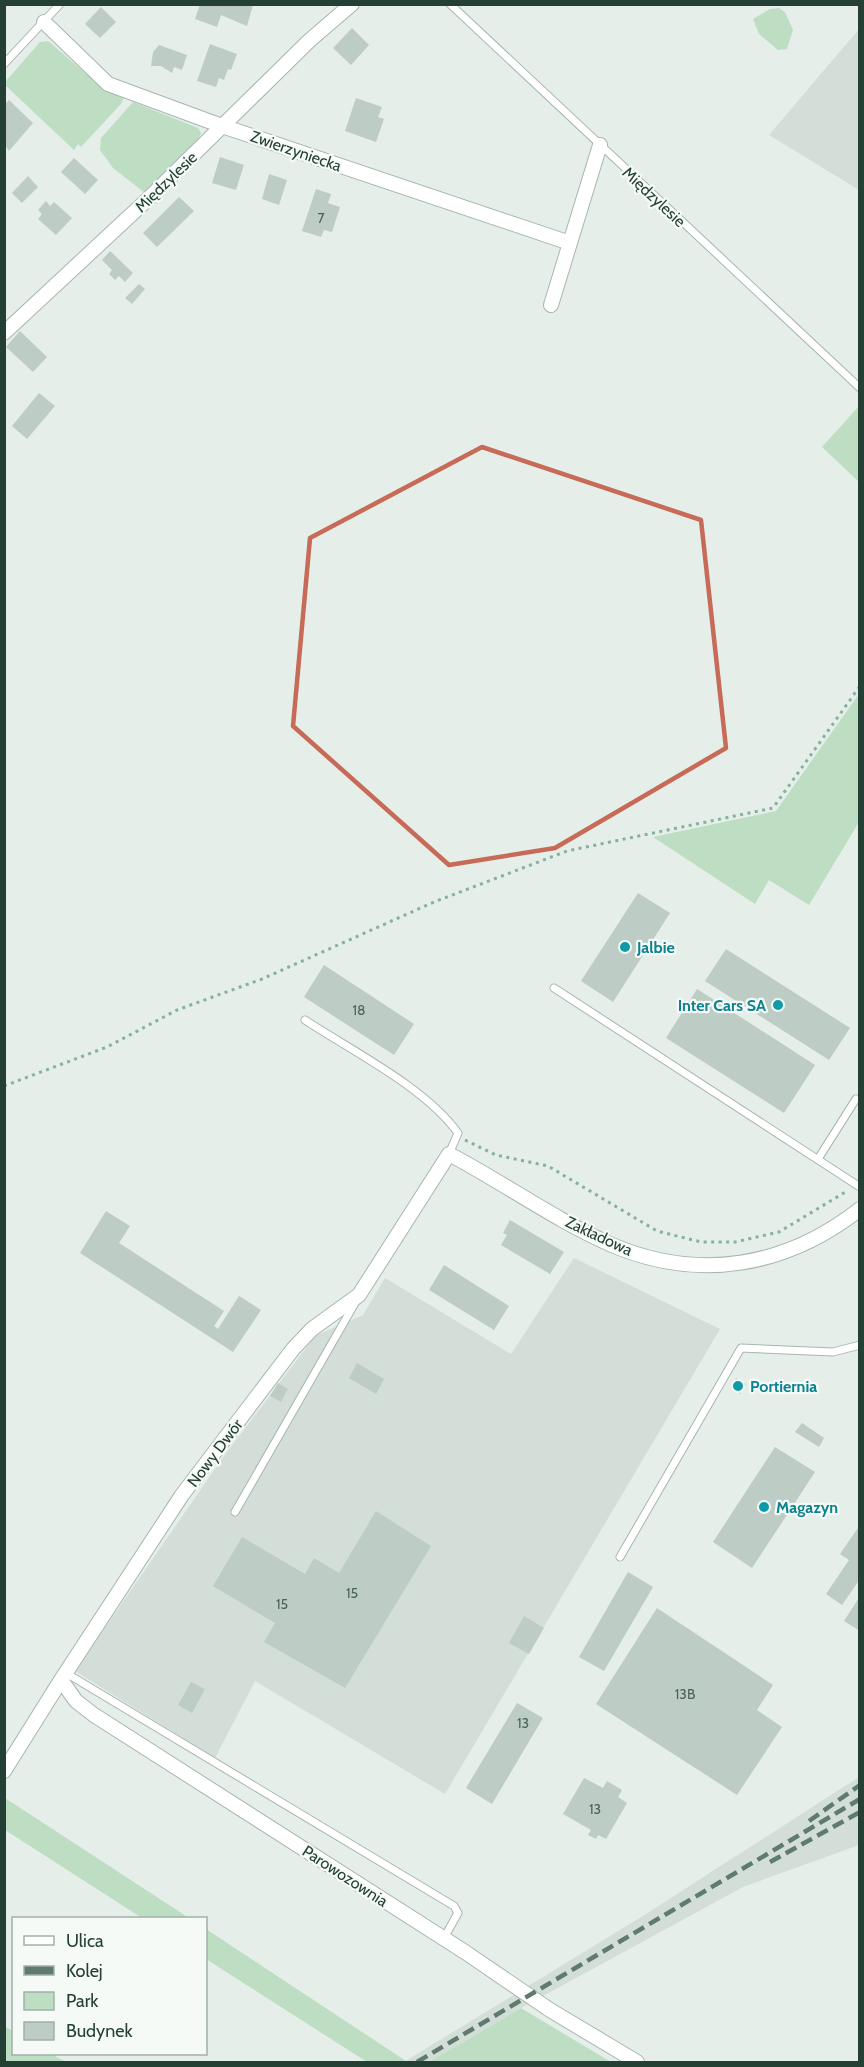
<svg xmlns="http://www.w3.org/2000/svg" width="864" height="2067" font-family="Cabin,sans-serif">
<rect width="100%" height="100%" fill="#e5eee9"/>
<path fill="#d3ded8" d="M859,29V190L769,135Z
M574,1258L720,1329L445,1794L255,1681L215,1758L75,1671L224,1456L315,1336L363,1315L385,1278L511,1354Z
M859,1777V1845L743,1887L521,2008L429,2062H404L646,1914Z"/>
<path fill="#bedec3" d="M779,8L785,12L793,30L787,49L778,50L759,34L753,19L770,9Z
M48,41C73,61 94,85 124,97L121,104L81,147L78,144L74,150L5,85V82L40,42Z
M133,102L198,128L201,133L198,141L145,193L113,168L100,150L101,138Z
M859,406V482L822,447Z
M859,694V822L809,905L769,880L755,904L653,837L776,811Z
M4,1798H5L189,1918H142L5,1830Z
M206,1929L406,2061L367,2062L206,1959Z
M521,2008L611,2062H429Z
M4,2026L13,2031L14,2054H51L66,2062H5Z"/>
<path fill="#bdccc4" d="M200,4H252L253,5L247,26L221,15L217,27L195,19Z
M101,7L116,22L100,38L85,24Z
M352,28L369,45L351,65L333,48Z
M210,44L237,54L231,70L228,69L224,80L219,78L216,87L197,81Z
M159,45L187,55L182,70L174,67L172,73L161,66H151L153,52Z
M356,98L382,107L378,117L384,119L376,142L345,131Z
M9,100L33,123L9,151L4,144V105Z
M220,157L244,165L236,190L212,183Z
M74,158L98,180L85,194L61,172Z
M269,174L287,180L279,205L262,199Z
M28,176L38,187L22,203L12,193Z
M316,189L331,194L328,203L340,207L332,232L324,230L321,237L302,231Z
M179,197L194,211L157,247L143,233Z
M46,201L50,206L54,202L72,218L56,235L38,219L42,214L38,210Z
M110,251L133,273L125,282L119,276L115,280L109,274L112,270L102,260Z
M139,284L145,289L132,304L125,298Z
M20,331L47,357L33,372L6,347Z
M39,393L55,406L27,439L12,426Z
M638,893L670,913L613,1002L581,981Z
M726,949L850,1028L829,1060L705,981Z
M324,965L414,1024L394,1055L304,997Z
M697,989L815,1065L784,1113L666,1038Z
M106,1211L130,1226L119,1243L224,1311L214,1326L218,1329L239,1296L261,1310L233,1352L80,1253Z
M510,1220L564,1252L550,1274L501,1245L507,1235L503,1233Z
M444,1265L509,1306L494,1330L429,1290Z
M357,1363L384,1379L376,1394L349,1378Z
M736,1378L746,1384L740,1394L731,1388Z
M278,1383L288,1389L281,1402L270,1396Z
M802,1423L824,1438L819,1447L795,1432Z
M775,1447L815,1472L752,1568L713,1542Z
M376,1511L431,1546L345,1688L264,1642L275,1623L213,1586L242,1537L305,1574L314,1558L339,1573Z
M860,1525V1579L842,1605L826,1594L849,1560L840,1554Z
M628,1572L653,1587L604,1671L579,1657Z
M860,1596V1631L844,1621Z
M657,1608L773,1685L757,1710L782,1727L737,1795L596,1704Z
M524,1616L544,1628L529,1654L509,1643Z
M191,1682L205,1689L192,1713L178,1705Z
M517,1703L543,1718L492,1804L466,1788Z
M584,1778L603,1788L607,1781L622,1790L618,1797L627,1803L606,1839L598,1835L596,1839L588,1835L591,1830L563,1814Z"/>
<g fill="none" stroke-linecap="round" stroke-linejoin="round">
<defs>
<path id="service" d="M450,4L860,388
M4,64L60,4
M554,988L860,1187
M305,1020C352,1051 425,1087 458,1133L449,1154
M818,1159L856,1099
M235,1512L355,1303
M620,1557L741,1348L833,1352L860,1345
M66,1673L454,1906L458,1913L444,1938"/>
<path id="minor" d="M44,22L108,84L222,126L570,243
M551,305L600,145
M4,333L148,199L310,40L352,4
M61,1680L76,1701L94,1715L465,1952L550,2010L637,2062
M4,1771L61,1680L182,1495L293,1349L312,1329L359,1295L449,1154C504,1183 555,1220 612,1245C699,1282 786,1267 860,1209"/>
</defs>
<use href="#service" stroke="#a7b6af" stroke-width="9"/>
<use href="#minor" stroke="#a7b6af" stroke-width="16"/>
<path stroke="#85b19f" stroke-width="3" stroke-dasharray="3 4.5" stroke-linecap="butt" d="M4,1086L107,1047L177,1010L262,979L434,902L567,851L773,808L860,686
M465,1140L496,1155L548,1166L657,1231L701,1242H735L779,1232L847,1191"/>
<use href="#service" stroke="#fff" stroke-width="7"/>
<use href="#minor" stroke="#fff" stroke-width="14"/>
<path stroke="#5f7b70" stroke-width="4.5" stroke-dasharray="12 6" stroke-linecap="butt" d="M809,1821L860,1785
M770,1862L860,1812
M417,2062L860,1799"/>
</g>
<path fill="none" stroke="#c76a57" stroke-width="4.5" stroke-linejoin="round" d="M482,447L701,520L726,748L555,848L449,865L293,726L310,538Z"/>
<g fill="#0f9aa8" stroke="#f5faf7" stroke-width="2">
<circle cx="625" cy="947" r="6"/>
<circle cx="778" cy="1005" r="6"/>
<circle cx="738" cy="1386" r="6"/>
<circle cx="764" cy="1507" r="6"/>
</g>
<g text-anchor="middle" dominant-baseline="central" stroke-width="4.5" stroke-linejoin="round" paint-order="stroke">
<g font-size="14" fill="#4a6359">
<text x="321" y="218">7</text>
<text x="359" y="1010">18</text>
<text x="352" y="1593">15</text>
<text x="282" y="1604">15</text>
<text x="685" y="1694">13B</text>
<text x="523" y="1723">13</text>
<text x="595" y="1809">13</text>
</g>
<g font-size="16" fill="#244035" stroke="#f5faf7">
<text transform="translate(296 151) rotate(19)">Zwierzyniecka</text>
<text transform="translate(166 182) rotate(-44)">Międzylesie</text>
<text transform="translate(654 197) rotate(43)">Międzylesie</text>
<text transform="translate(599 1236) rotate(25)">Zakładowa</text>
<text transform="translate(215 1453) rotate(-53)">Nowy Dwór</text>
<text transform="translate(345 1876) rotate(33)">Parowozownia</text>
</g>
<g font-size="16" font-weight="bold" fill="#0d838f" stroke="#f5faf7" text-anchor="start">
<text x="637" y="947">Jalbie</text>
<text x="766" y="1005" text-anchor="end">Inter Cars SA</text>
<text x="750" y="1386">Portiernia</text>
<text x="776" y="1507">Magazyn</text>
</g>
</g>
<rect width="864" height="2067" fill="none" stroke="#244035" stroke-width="12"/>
<rect x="12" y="1917" width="195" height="138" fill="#f5faf7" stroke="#a1b0a9" stroke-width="1.5"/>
<rect x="24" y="1936" width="30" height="9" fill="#ffffff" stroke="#a1b0a9" stroke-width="1.5"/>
<text x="66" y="1947" font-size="18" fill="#244035">Ulica</text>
<rect x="24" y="1966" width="30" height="9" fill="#5f7b70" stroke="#a1b0a9" stroke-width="1.5"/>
<text x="66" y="1977" font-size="18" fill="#244035">Kolej</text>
<rect x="24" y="1992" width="30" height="18" fill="#bedec3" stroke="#a1b0a9" stroke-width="1.5"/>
<text x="66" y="2007" font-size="18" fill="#244035">Park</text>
<rect x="24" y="2022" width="30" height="18" fill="#bdccc4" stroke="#a1b0a9" stroke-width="1.5"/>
<text x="66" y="2037" font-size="18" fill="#244035">Budynek</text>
</svg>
